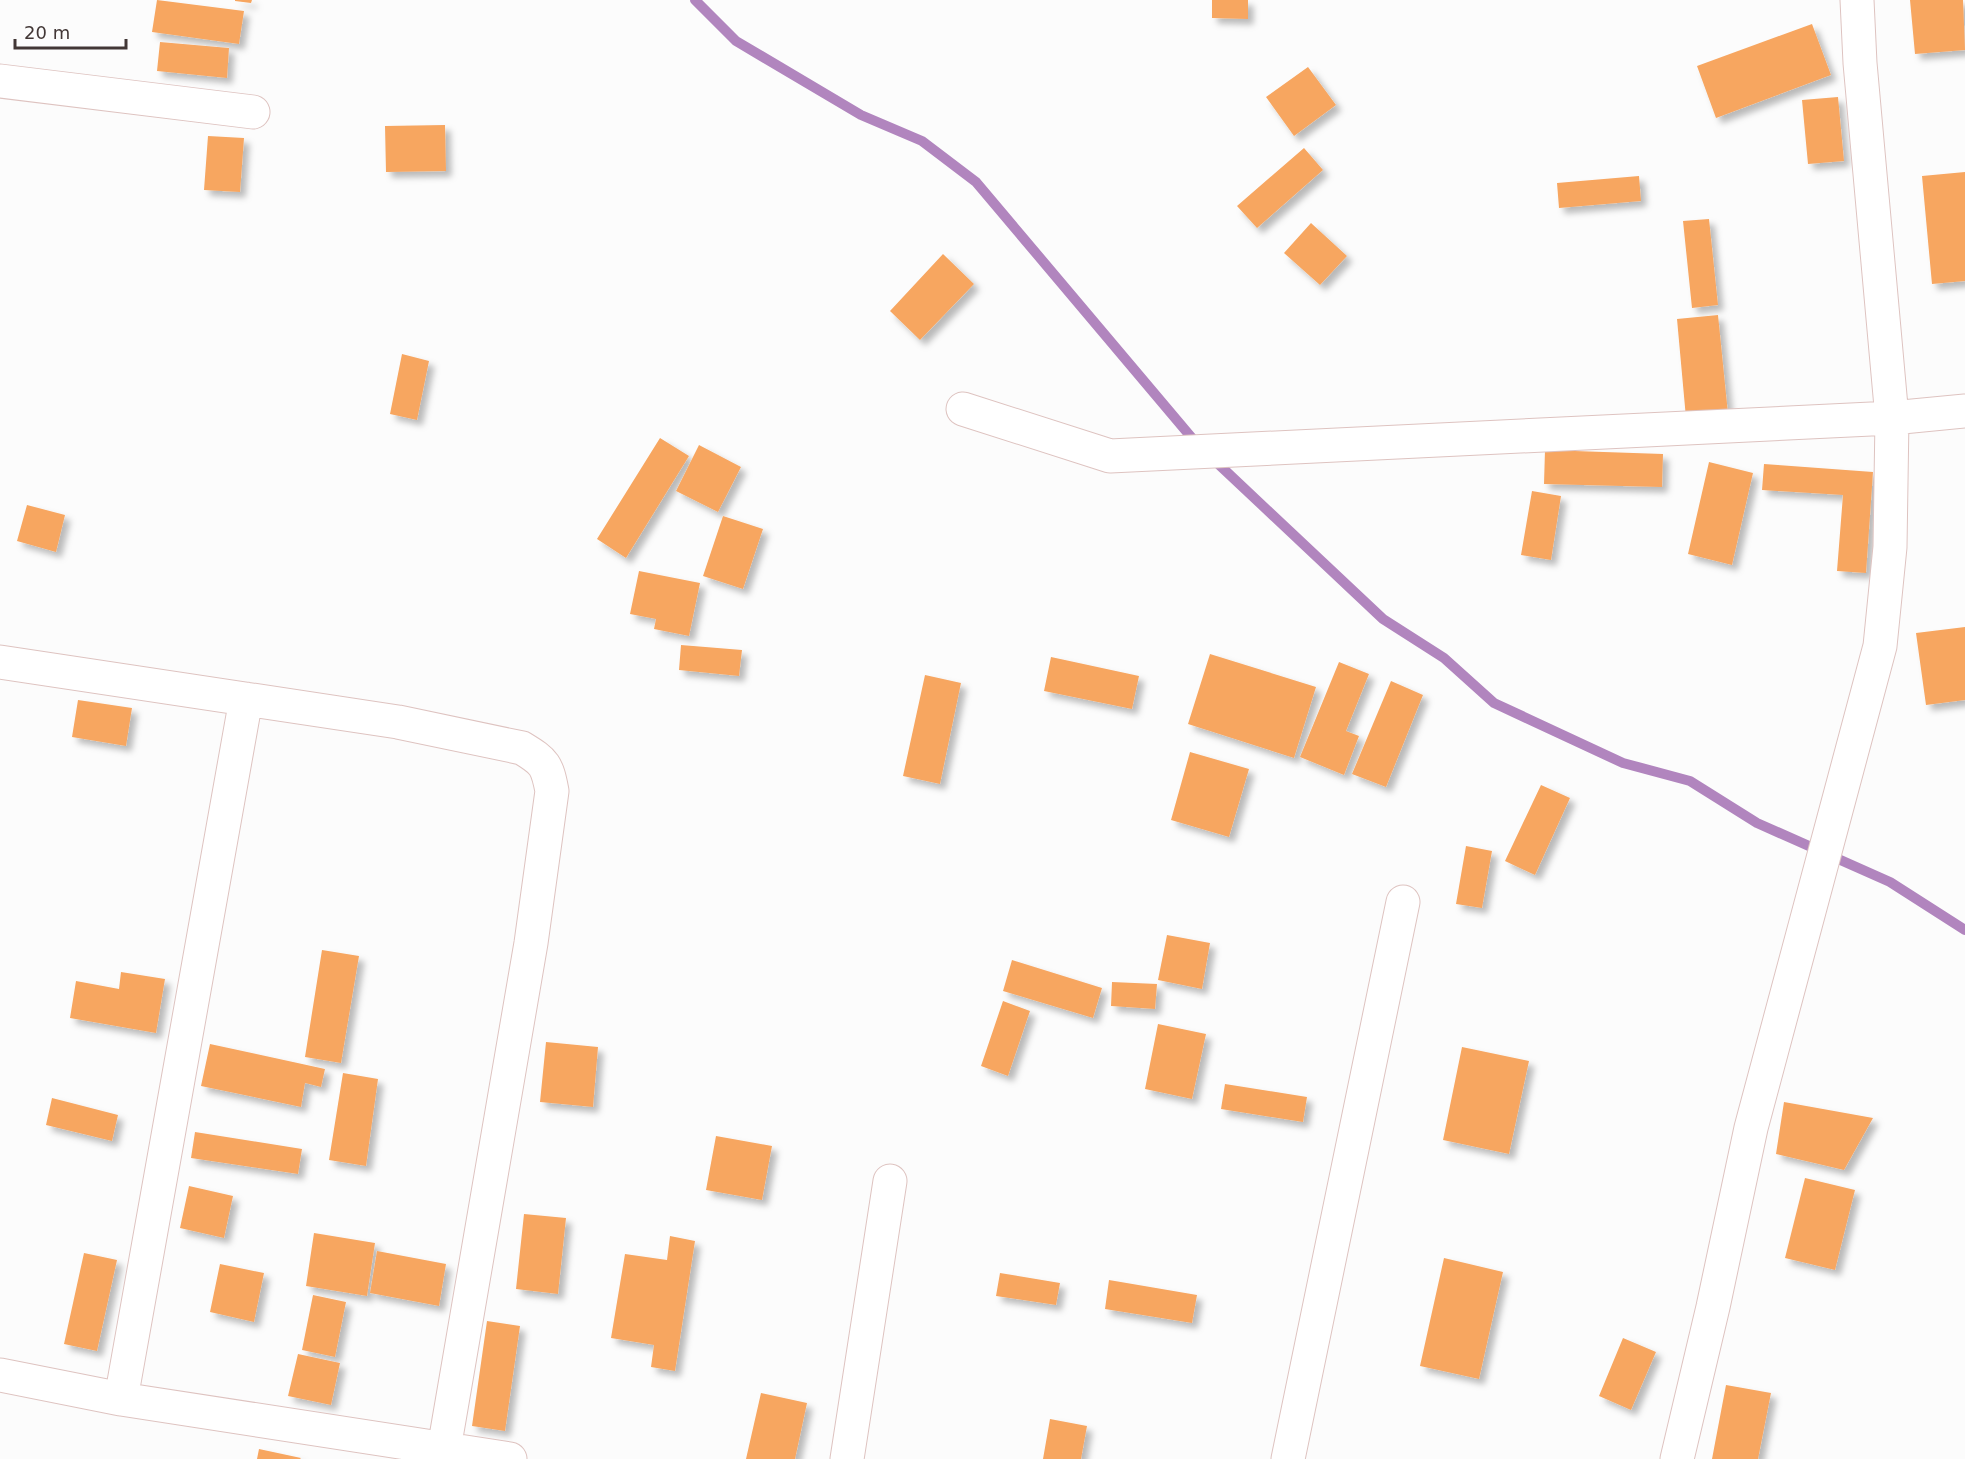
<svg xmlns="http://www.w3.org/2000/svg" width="1965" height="1459" font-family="'DejaVu Sans',sans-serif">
<defs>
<filter id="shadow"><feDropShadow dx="5.5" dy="5.5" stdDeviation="3" flood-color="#0004"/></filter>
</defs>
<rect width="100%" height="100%" fill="#fcfcfc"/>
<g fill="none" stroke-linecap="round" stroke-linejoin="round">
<path stroke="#b185be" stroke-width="10" d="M695,0L736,41L861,115L922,141L976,182L1197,444
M1213,459L1383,619L1444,658L1494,703L1623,763L1690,781L1757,823L1890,882L1965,930"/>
</g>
<path fill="#f7a661" filter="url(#shadow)" d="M157,0L244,11L239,44L152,32Z
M235,0H252L251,3L235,1Z
M1212,0H1248V19L1212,18Z
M1910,0H1963L1965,50L1915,54Z
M1812,24L1831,75L1716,118L1697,66Z
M160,42L229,48L227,78L157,71Z
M1308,67L1336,105L1294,136L1266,97Z
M1838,97L1844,161L1808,164L1802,100Z
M445,125L446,171L386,172L385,126Z
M208,136L244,138L240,192L204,190Z
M1304,148L1323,170L1257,228L1237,206Z
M1965,172V281L1932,284L1922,176Z
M1639,176L1641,201L1559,208L1557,183Z
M1709,219L1718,305L1692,308L1683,221Z
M1311,223L1347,256L1320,285L1284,253Z
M943,254L974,284L920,340L890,311Z
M1718,315L1728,414L1686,418L1677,319Z
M402,354L429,361L417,420L390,414Z
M660,438L689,456L626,558L597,539Z
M699,445L741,467L718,512L676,491Z
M1545,450L1663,454L1662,487L1544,484Z
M1709,462L1753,473L1732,565L1688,554Z
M1764,464L1873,472L1866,573L1837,571L1843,495L1762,490Z
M1532,491L1561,496L1551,560L1521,555Z
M27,505L65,515L56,552L17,541Z
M723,516L763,529L743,589L703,576Z
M639,571L700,583L689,636L654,629L656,619L630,614Z
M1965,627V700L1926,705L1916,633Z
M681,645L742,650L739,676L679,670Z
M1210,654L1316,687L1294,758L1188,724Z
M1051,657L1139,676L1132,709L1044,691Z
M1339,662L1369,674L1346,731L1359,736L1344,775L1300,757Z
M925,675L961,683L940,784L903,776Z
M1391,681L1423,695L1386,787L1352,774Z
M78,700L132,708L126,746L72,737Z
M1190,752L1249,769L1229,837L1171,820Z
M1541,785L1570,798L1535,875L1505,861Z
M1466,846L1492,851L1482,908L1456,904Z
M1167,935L1210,943L1202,989L1158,980Z
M322,950L359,956L341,1063L305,1057Z
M1012,960L1102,988L1093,1018L1003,991Z
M121,972L165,979L156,1033L70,1018L76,981L119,989Z
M1112,982L1157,984L1155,1009L1111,1006Z
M1003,1001L1030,1011L1008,1076L981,1066Z
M1158,1024L1206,1034L1192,1099L1145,1089Z
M546,1042L598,1047L593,1107L540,1102Z
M210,1044L325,1069L321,1087L305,1083L301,1107L201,1086Z
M1462,1047L1529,1061L1509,1154L1443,1140Z
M343,1073L378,1079L366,1166L329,1160Z
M1225,1084L1307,1097L1303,1122L1221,1109Z
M52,1098L118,1115L112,1141L46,1125Z
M1784,1102L1873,1118L1844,1170L1776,1154Z
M195,1132L302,1149L298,1174L191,1158Z
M716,1136L772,1146L762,1200L706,1190Z
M1805,1178L1855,1190L1835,1270L1785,1258Z
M189,1186L233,1196L224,1238L180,1228Z
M524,1214L566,1218L558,1294L516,1289Z
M314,1233L375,1243L367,1296L306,1286Z
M670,1236L695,1241L675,1371L651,1367L654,1345L611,1338L625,1254L667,1260Z
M377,1251L446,1264L439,1306L370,1293Z
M84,1253L117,1260L97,1351L64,1344Z
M1444,1258L1503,1272L1479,1379L1420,1366Z
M220,1264L264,1273L254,1322L210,1312Z
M1000,1273L1060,1283L1056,1305L996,1296Z
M1109,1280L1197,1295L1192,1323L1105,1309Z
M313,1295L346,1302L335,1357L302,1350Z
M487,1321L520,1326L505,1431L472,1426Z
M1623,1338L1656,1352L1631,1410L1599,1396Z
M298,1354L340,1363L331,1405L288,1396Z
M1726,1385L1771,1393L1758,1459H1712Z
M761,1393L807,1403L795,1459H746Z
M1050,1419L1087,1426L1081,1459H1043Z
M259,1449L301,1458L300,1459H257Z"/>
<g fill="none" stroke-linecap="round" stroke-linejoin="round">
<defs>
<path id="street" d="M0,81L253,112
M963,409L1110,456L1892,418L1965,411
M0,662L398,722L522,748C545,762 547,765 552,791L531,943L444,1449
M0,1375L121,1399L510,1459
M121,1399L246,699
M847,1459L890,1181
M1288,1459L1403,902
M1677,1459L1713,1307L1751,1128L1880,646L1890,547L1892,418L1860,63L1857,0"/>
</defs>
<use href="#street" stroke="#dec3c0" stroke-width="35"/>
<use href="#street" stroke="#fff" stroke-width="33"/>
</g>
<path d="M15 39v9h111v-9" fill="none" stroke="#423736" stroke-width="3"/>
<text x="24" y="39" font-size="18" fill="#423736" stroke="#fcfcfc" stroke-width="4.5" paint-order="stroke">20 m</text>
</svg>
